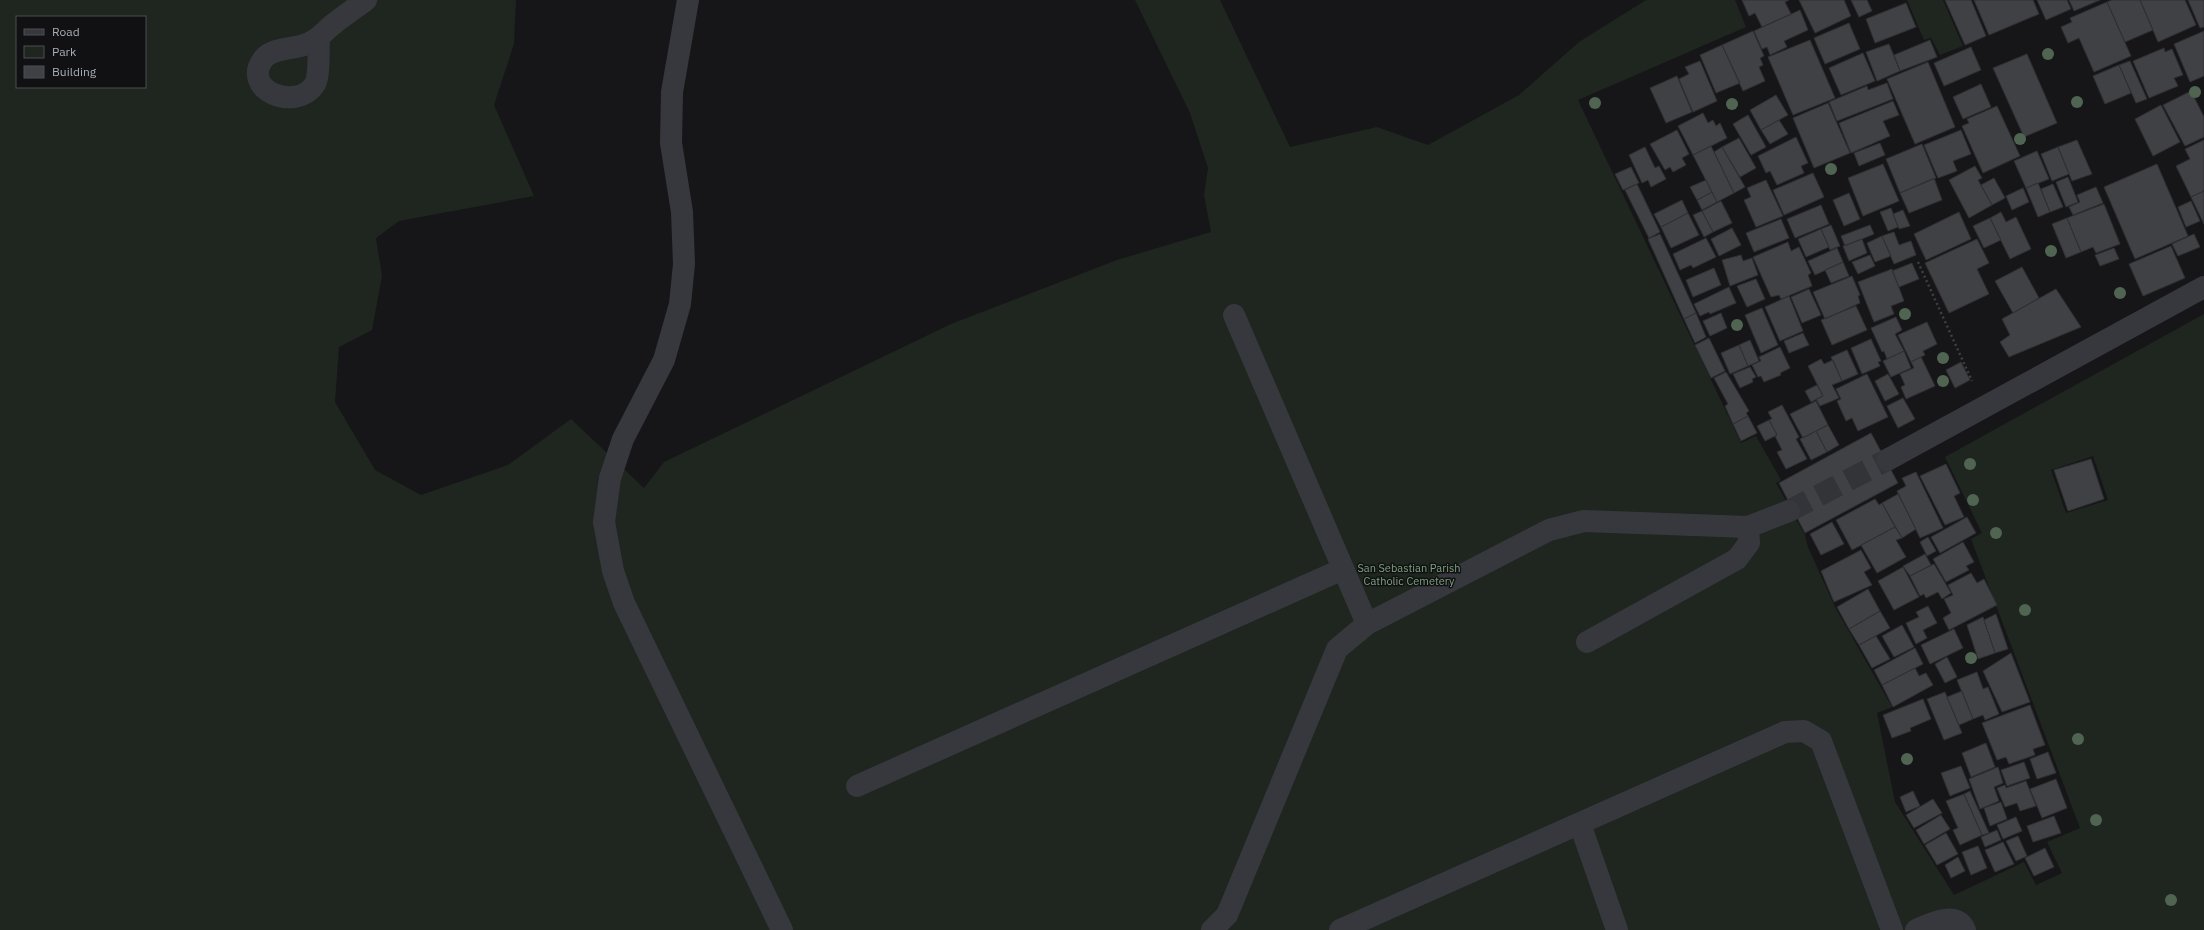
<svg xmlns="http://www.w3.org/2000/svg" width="2204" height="930" font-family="'IBM Plex Sans',sans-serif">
<rect width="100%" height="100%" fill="#161618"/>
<path fill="#1e261f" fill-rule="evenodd" d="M0,0H516L514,44L494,105L534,196L399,221L376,238L382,276L372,330L339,347L335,402L375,470L421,495L508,465L571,419L644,488L664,462L951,324L1117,260L1211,232L1204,195L1208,168L1190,113L1135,0H1220L1290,147L1377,127L1428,145L1519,95L1579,42L1646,0H1735L1746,27L1578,100L1741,443L1756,436L1781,480L1776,483L1805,535L1808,547L1835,607L1892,707L1877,713L1895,802L1954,895L2024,862L2036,885L2062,873L2047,842L2080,828L1971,539L1982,533L1945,457L2204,314V930H0ZM17,17H145V87H17ZM2093,456L2108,500L2066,513L2051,470Z
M1907,0H1943L1963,46L1940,55L1931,38L1924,40Z"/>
<path fill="#404145" stroke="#303034" d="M1742,0H1789L1785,2L1791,14L1762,27L1755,13L1749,16Z
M1799,0H1844L1851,16L1815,33Z
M1851,0H1867L1872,11L1859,17Z
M1945,0H1971L1986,36L1965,45Z
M1974,0H2033L2039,14L1989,35Z
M2037,0H2067L2071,9L2046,20Z
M2069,0H2100L2074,11Z
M2112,0H2140L2153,30L2125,42L2107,2Z
M2140,0H2185L2196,25L2158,42Z
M2188,0H2204V27L2200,28Z
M2107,2L2131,56L2094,72L2079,38L2068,43L2061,27L2072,22L2070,18Z
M1906,3L1916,27L1875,43L1866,19Z
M1800,10L1808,30L1784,41L1787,47L1770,55L1767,47L1762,49L1754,31Z
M1849,23L1860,49L1825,64L1814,38Z
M1753,31L1764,56L1760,58L1763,65L1759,67L1765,81L1743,91L1722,45Z
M2204,31V76L2190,82L2174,44Z
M1810,40L1835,98L1793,115L1768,57Z
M1930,40L1937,57L1900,71L1894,55Z
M1889,44L1900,71L1877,81L1866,52Z
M1722,45L1740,83L1716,93L1700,55Z
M1971,47L1981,70L1944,86L1934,63Z
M2164,48L2165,52L2172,49L2183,75L2174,78L2178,86L2149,98L2133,61Z
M1863,53L1875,81L1841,95L1829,68Z
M2027,54L2057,123L2024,137L1993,68Z
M1700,61L1717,101L1693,112L1679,79L1689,74L1685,67Z
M2130,61L2147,99L2136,103L2119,65Z
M1928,62L1955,127L1915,144L1887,79Z
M2119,65L2131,93L2105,104L2093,76Z
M1677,76L1692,112L1666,123L1650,88Z
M1887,83L1893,99L1837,121L1829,102L1867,86L1868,90Z
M1981,84L1991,107L1963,119L1953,97Z
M2191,91L2204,117V137L2185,146L2163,105Z
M1776,95L1788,115L1761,130L1750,110Z
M1893,101L1899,115L1883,121L1890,136L1851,153L1839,123Z
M1828,103L1850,153L1814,168L1793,118Z
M2161,105L2180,142L2153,156L2135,119Z
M1997,106L2020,156L1983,173L1962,126L1969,123L1967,119Z
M1703,113L1708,123L1713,120L1716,126L1720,123L1727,138L1693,155L1678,126Z
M1748,115L1766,147L1751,155L1733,124Z
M1779,120L1788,134L1770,144L1761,130Z
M1677,130L1689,154L1682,158L1686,165L1673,172L1670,167L1665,170L1650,144Z
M1961,130L1971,154L1953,161L1957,171L1938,178L1924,145Z
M1796,137L1808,163L1801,166L1804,173L1777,185L1770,171L1766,173L1758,156Z
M1739,138L1756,168L1740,177L1722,147Z
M2077,140L2092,174L2072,181L2058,147Z
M2204,140V191L2191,197L2176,166L2190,159L2185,149Z
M1880,143L1885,155L1859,166L1854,153Z
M1922,144L1936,178L1900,193L1886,159Z
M1711,146L1734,193L1717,202L1693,155Z
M1645,147L1655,168L1659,166L1666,179L1651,187L1648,180L1642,183L1629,155Z
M1722,147L1745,187L1734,193L1714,152Z
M2058,147L2069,174L2052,181L2041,154Z
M2037,151L2049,179L2026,188L2014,161Z
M1883,164L1899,201L1863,216L1848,178Z
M2157,164L2188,236L2135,259L2104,187Z
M1975,166L1982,178L1978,180L1992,205L1969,218L1949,180Z
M1631,167L1639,183L1623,190L1615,174Z
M1813,173L1824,197L1784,215L1773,190Z
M2068,177L2078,202L2066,207L2056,182Z
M1934,178L1942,200L1909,213L1900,193Z
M1994,178L2005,198L1992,205L1981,185Z
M1706,180L1712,192L1697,200L1690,187Z
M1766,180L1783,216L1756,227L1744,200L1751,197L1747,188Z
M2038,183L2050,212L2038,217L2026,188Z
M1637,184L1660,232L1649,238L1625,190Z
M2053,184L2063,207L2050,212L2041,189Z
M2096,187L2103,203L2073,215L2069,207L2080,202L2077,195Z
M2023,188L2029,202L2012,210L2006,196Z
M2204,191V224L2191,197Z
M1712,192L1717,202L1702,210L1697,200Z
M1849,193L1860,219L1844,226L1833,200Z
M1682,200L1688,213L1661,227L1654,214Z
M1721,201L1732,223L1713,232L1702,211Z
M2191,201L2200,221L2186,227L2178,207Z
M2104,204L2120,244L2096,253L2093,247L2081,252L2067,218Z
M1821,205L1829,224L1795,238L1787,219Z
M1891,208L1898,227L1888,231L1880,212Z
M1903,210L1910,226L1899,229L1893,214Z
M1702,211L1713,232L1704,237L1693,215Z
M1959,212L1971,239L1926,260L1914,234Z
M2001,212L2006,222L2016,217L2031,249L2010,259L1990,218Z
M1688,213L1699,235L1671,248L1661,227Z
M1990,218L2001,240L1984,248L1973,226Z
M2067,218L2081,252L2066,258L2052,224Z
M1781,219L1789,238L1754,252L1746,233Z
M1831,225L1840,246L1830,250L1821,229Z
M1870,225L1874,234L1845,246L1841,236Z
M1732,228L1741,245L1719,256L1711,239Z
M1821,229L1829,247L1806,257L1798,239Z
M1894,232L1899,245L1911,241L1916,255L1894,264L1882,236Z
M1660,234L1696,313L1684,319L1648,239Z
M2194,234L2200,247L2178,256L2172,244Z
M1882,236L1891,256L1875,262L1867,243Z
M1706,238L1716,257L1693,268L1691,265L1680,270L1673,254Z
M1862,239L1867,253L1849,261L1843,246Z
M1977,239L1989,263L1977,269L1989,294L1949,313L1925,263Z
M1788,242L1791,251L1799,247L1811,273L1808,275L1812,286L1781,299L1779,295L1771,297L1753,257Z
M2171,246L2185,278L2143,296L2129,264Z
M1837,248L1843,262L1815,275L1808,261Z
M2114,248L2119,259L2100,266L2095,255Z
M1741,255L1743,261L1752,258L1758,275L1730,286L1722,260Z
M1870,255L1875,266L1858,274L1852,262Z
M1843,262L1849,276L1831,283L1825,270Z
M1912,263L1919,279L1899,287L1892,271Z
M2022,267L2039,298L2013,313L1995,281Z
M1714,268L1721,285L1693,297L1686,280Z
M1892,269L1904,301L1891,306L1894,314L1874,322L1858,282Z
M1852,276L1860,295L1858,296L1860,303L1825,319L1813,292Z
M1756,279L1765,299L1747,307L1737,286Z
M1729,287L1736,303L1710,314L1709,312L1700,316L1694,304Z
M1809,289L1821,315L1802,323L1791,297Z
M2056,289L2081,327L2009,357L2000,342L2010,335L2002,319Z
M1789,296L1803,331L1780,341L1765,307Z
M1856,306L1867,330L1832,345L1821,320Z
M1762,308L1778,345L1761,353L1745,315Z
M1696,313L1706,337L1695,343L1684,319Z
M1721,313L1727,328L1710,336L1703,321Z
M1896,317L1902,330L1895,334L1904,351L1887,359L1884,351L1882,352L1871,328Z
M1927,322L1937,344L1923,351L1925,355L1911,362L1898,335Z
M1803,333L1809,345L1789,353L1784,341Z
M1709,338L1725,371L1711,378L1695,345Z
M1871,339L1881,361L1878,362L1880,366L1862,374L1851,348Z
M1750,340L1759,361L1748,366L1739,345Z
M1739,345L1748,366L1730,374L1721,353Z
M1780,347L1790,368L1780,373L1781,375L1764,382L1761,376L1758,377L1752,365L1761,361L1759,357Z
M1847,350L1858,374L1842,381L1831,357Z
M1904,351L1911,368L1891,377L1883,361Z
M1921,357L1935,386L1906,399L1901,387L1905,385L1900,374L1914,368L1911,362Z
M1821,359L1824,364L1833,360L1842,381L1832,385L1839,398L1820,406L1816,399L1823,396L1808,366Z
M1961,362L1970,380L1955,388L1946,370Z
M1750,367L1756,377L1752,379L1753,382L1740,388L1733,374Z
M1726,372L1749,411L1746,413L1748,416L1733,424L1725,406L1728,404L1714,378Z
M1867,374L1888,417L1858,431L1852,418L1846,421L1837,401L1841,399L1836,389Z
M1888,374L1899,394L1885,401L1875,381Z
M1817,385L1823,396L1811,402L1805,391Z
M1903,398L1915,419L1898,428L1887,406Z
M1816,401L1828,425L1803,438L1790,414Z
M1782,405L1799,437L1796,439L1807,459L1786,469L1777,452L1782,450L1775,436L1777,435L1769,420L1772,419L1768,412Z
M1748,416L1757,433L1741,441L1733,424Z
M1769,420L1777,435L1765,441L1757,426Z
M1828,425L1839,445L1827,452L1816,431Z
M1816,431L1827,452L1811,460L1800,439Z
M1871,433L1898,483L1805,533L1779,483Z
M2091,459L2104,499L2068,511L2054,470Z
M1946,464L1960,493L1954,496L1964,517L1945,525L1920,476Z
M1916,472L1943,528L1920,538L1897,491L1906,486L1902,478Z
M1898,494L1916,529L1902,538L1882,503Z
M1875,499L1879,505L1882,503L1895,527L1852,550L1836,520Z
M1967,517L1976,533L1940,553L1931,537Z
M1832,522L1844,544L1821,555L1810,534Z
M1895,527L1902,538L1896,540L1906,557L1877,573L1861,545Z
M1928,537L1936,551L1927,556L1920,542Z
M1963,542L1974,562L1966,566L1969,570L1946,582L1933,559Z
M1861,550L1871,568L1864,572L1872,585L1834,602L1821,571Z
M1925,554L1931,565L1910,576L1903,566Z
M1934,564L1951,593L1942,599L1938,592L1926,598L1924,594L1920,596L1910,576Z
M1903,567L1919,597L1894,610L1878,581Z
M1971,573L1977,583L1984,579L1997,605L1949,630L1943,618L1951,613L1944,599L1953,595L1948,585Z
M1868,589L1880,611L1849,629L1837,607Z
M1928,606L1937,623L1923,630L1927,638L1916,644L1906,623L1919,617L1916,612Z
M1880,611L1890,628L1859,645L1849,629Z
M1996,614L2008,649L1995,653L1984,620Z
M1983,617L1995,653L1978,659L1967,625Z
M1902,625L1914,647L1894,657L1882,636Z
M1954,629L1963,648L1930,664L1921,645Z
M1876,636L1890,659L1872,668L1859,645Z
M1915,648L1923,664L1882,685L1874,670Z
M2011,653L2030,702L2002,712L1983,671Z
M1947,657L1957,677L1945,683L1935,664Z
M1915,668L1919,676L1926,673L1933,685L1893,707L1882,685Z
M1977,672L1983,689L1988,687L1999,714L1985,720L1983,715L1973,719L1957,680Z
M1962,691L1973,719L1959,725L1947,697Z
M1945,692L1962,733L1944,740L1927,699Z
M1923,699L1931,719L1910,728L1911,731L1892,738L1883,715Z
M2030,705L2045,745L2033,749L2035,755L2009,764L2006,757L1997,760L1982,723Z
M1986,743L1995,767L1971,777L1962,753Z
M2048,752L2056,773L2037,779L2030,759Z
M2024,762L2030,778L2007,786L2001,770Z
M1961,766L1970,788L1950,796L1941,773Z
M1998,767L2003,783L1994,787L1999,801L1980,809L1969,779Z
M2056,779L2067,808L2042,818L2030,789Z
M2026,781L2036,806L2020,811L2017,803L2005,807L1997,788L2005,785L2006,788Z
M1913,791L1920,806L1906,812L1900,797Z
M1970,791L1989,833L1982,835L1964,794Z
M1964,794L1982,835L1960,845L1953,830L1958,828L1946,801Z
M1933,799L1942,813L1914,828L1906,815Z
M2001,802L2007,819L1990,826L1984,808Z
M1941,815L1950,829L1924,844L1916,830Z
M2054,816L2061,833L2033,842L2027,826Z
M2016,817L2022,831L2003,839L1997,825Z
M1997,830L2001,840L1985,847L1981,837Z
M1946,833L1958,854L1937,865L1925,845Z
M2018,836L2027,856L2016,861L2006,841Z
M2003,842L2014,864L1995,872L1985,850Z
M1978,846L1987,868L1971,875L1962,852Z
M2045,848L2054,867L2034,876L2025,858Z
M1958,857L1965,871L1951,878L1945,865Z"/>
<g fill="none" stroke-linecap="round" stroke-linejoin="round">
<path stroke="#333438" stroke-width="22" stroke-dasharray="22 11" stroke-linecap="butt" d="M1789,511L1887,460"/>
<path stroke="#3d3f44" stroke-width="2.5" stroke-dasharray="2 3" stroke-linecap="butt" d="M1918,262L1972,381"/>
<path stroke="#37383d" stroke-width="22" d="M688,0L672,92L671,143L682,212L684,264L680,304L664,360L623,439L610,478L604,522L613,571L624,603L782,930
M319,38C318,50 320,75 315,84C297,113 239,90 264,58C273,48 292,49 304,45C316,41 322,34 331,26C342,17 354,9 366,0
M1234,315L1367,624
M1887,460L2204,287
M1587,642L1737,559L1749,543L1748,527
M857,786L1343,569
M1580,824L1617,930
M1212,930L1227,915L1337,649L1367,624L1549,530L1584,521L1748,527L1789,511
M1340,930L1785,732L1804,731L1821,741L1892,930
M1916,930C1930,924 1957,910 1965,930"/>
</g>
<g fill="#506452">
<circle cx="2048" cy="54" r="6"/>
<circle cx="2195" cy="92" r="6"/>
<circle cx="2077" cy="102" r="6"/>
<circle cx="1595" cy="103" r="6"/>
<circle cx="1732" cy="104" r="6"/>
<circle cx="2020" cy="139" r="6"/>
<circle cx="1831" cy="169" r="6"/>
<circle cx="2051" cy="251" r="6"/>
<circle cx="2120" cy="293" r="6"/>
<circle cx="1905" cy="314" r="6"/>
<circle cx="1737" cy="325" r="6"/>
<circle cx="1943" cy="358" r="6"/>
<circle cx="1943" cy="381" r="6"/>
<circle cx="1970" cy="464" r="6"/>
<circle cx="1973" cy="500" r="6"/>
<circle cx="1996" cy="533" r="6"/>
<circle cx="2025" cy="610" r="6"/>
<circle cx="1971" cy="658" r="6"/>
<circle cx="2078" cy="739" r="6"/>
<circle cx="1907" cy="759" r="6"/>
<circle cx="2096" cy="820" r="6"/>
<circle cx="2171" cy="900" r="6"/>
</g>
<g text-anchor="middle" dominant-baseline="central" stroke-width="3" stroke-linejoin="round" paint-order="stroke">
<g font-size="11" fill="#7fa381" stroke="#111113">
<text x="1409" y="568">San Sebastian Parish<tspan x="1409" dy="13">Catholic Cemetery</tspan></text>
</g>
</g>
<rect x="16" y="16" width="130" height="72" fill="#111113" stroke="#4d4f55"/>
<rect x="24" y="29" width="20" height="6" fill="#37383d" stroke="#4d4f55"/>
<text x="52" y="36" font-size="12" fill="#a8adb8">Road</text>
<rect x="24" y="46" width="20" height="12" fill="#1e261f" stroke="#4d4f55"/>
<text x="52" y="56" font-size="12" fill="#a8adb8">Park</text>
<rect x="24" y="66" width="20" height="12" fill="#404145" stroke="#4d4f55"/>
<text x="52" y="76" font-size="12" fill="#a8adb8">Building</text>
</svg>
